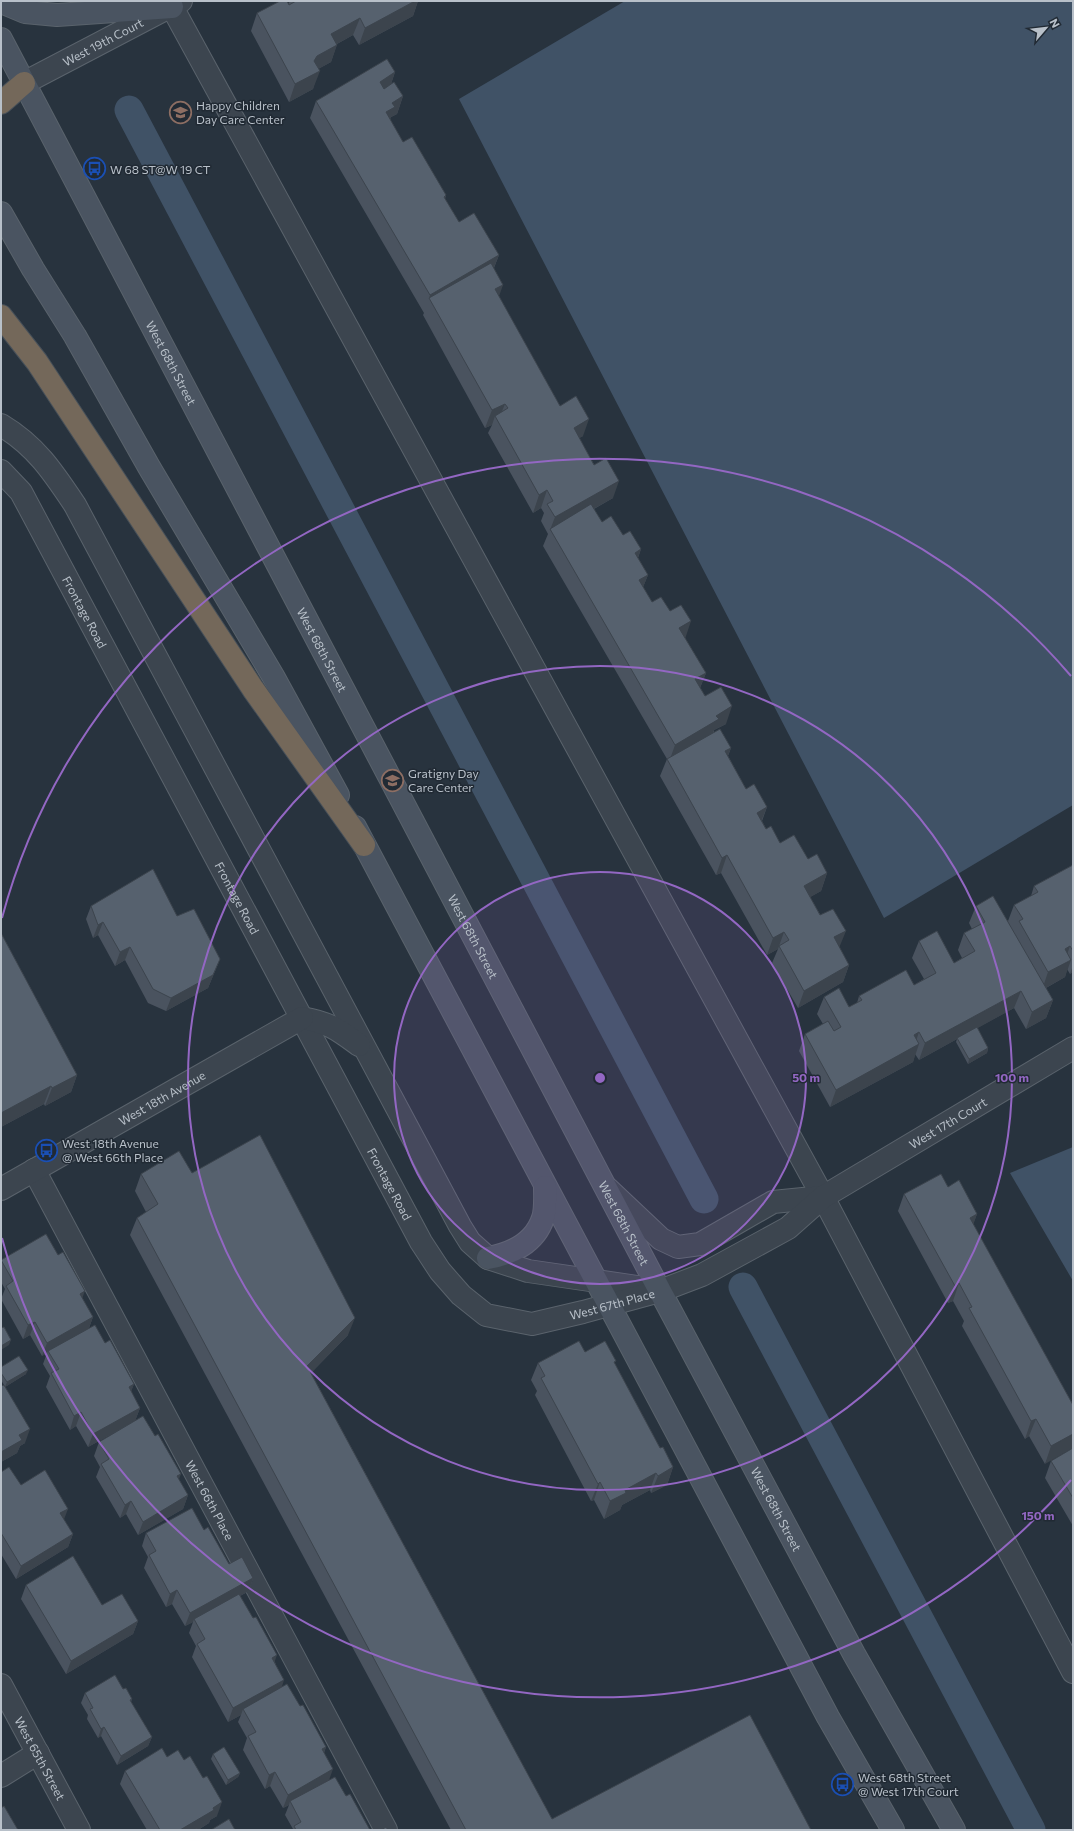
<svg xmlns="http://www.w3.org/2000/svg" width="1074" height="1831" font-family="Commissioner,sans-serif">
<rect width="100%" height="100%" fill="#28333e"/>
<path fill="#405266" d="M625,1H1073V805L884,918L459,99Z
M1073,1147V1281L1010,1173Z"/>
<g fill="none" stroke-linecap="round" stroke-linejoin="round">
<path stroke="#405266" stroke-width="29" d="M129,110L704,1199
M743,1287L1031,1830"/>
<defs>
<g id="minor">
<path d="M181,1L172,7L823,1197L1073,1672"/>
<path id="s1" d="M34,1170L386,1830"/>
<path d="M608,1189L661,1239L678,1247L700,1244L773,1202L823,1197"/>
<path id="s2" d="M660,1291L702,1275L788,1228L823,1197L1073,1048"/>
<path id="s3" d="M1,1685L79,1830"/>
<path d="M1,1776L38,1753"/>
</g>
<g id="tertiary">
<path id="s4" d="M24,83L171,6"/>
<path d="M1,425C36,446 53,472 75,505L460,1226L470,1242L488,1258L528,1271L651,1289"/>
<path id="s5" d="M1,471L21,492L421,1242L440,1271L461,1295L486,1315L532,1324L583,1312L660,1291"/>
<path d="M302,1018C330,1023 337,1029 359,1045"/>
<path id="s6" d="M1,1189L302,1018"/>
</g>
<g id="secondary">
<path d="M1,2L25,12L57,15L172,7"/>
<path id="s7" d="M1,39L660,1291L854,1654L954,1830"/>
<path d="M1,213L33,269L75,336L149,467L273,676L338,795"/>
<path d="M355,827L828,1717L893,1830"/>
<path d="M488,1258C511,1254 535,1243 543,1218C546,1209 545,1196 545,1187"/>
</g>
<path id="motorway" d="M1,103L24,83
M1,316L37,362L253,689L364,845"/>
</defs>
<use href="#minor" stroke="#5a636c" stroke-width="24"/>
<use href="#tertiary" stroke="#5a636c" stroke-width="24"/>
<use href="#secondary" stroke="#5a636c" stroke-width="24"/>
<use href="#motorway" stroke="#475059" stroke-width="24"/>
<use href="#minor" stroke="#3c454f" stroke-width="22"/>
<use href="#tertiary" stroke="#3c454f" stroke-width="22"/>
<use href="#secondary" stroke="#4a5461" stroke-width="22"/>
<use href="#motorway" stroke="#74685a" stroke-width="22"/>
</g>
<path fill="#4a535f" d="M290,1H418L413,16L359,45L353,35L337,44L331,62L318,69L313,89L289,102L251,31L257,13L288,4Z
M395,72L391,84L403,96L397,114L391,117L390,119L403,142L446,195L445,199L459,222L499,255L494,268L499,297L560,406L583,436L579,438L613,498L594,509L602,522L623,535L641,549L638,558L648,575L643,587L652,602L685,638L706,673L700,688L705,696L726,724L714,730V733L731,748L728,756L746,789L767,807L762,821L766,829L780,843L808,859L827,873L821,891L810,897L849,965L843,982L798,1008L772,963L778,949L767,955L721,873L716,875L660,776L667,759L543,546L548,534L541,521L544,513L541,508L533,513L488,433L492,425L485,428L423,315L424,313L310,118L316,101Z
M1073,865V972L1070,974L1067,969L1065,977L1046,988L1053,1000L1046,1018L1026,1029L1014,1008L977,1028L988,1048L987,1053L968,1064L956,1042L957,1039L919,1060L915,1054L913,1062L830,1107L799,1051L805,1034L823,1024L817,1014L824,997L849,1007L857,1003L859,996L914,985L924,979L912,958L919,941L954,963L962,958L958,950L964,933L972,929L969,923L976,906L1008,921L1014,905L1031,896L1034,886Z
M91,906L177,916L220,959L208,988L166,1011L148,1003L125,960L115,966L98,935L93,938L86,919Z
M1,933L77,1075L71,1092L45,1106L44,1104L1,1127Z
M192,1173L348,1335L311,1373L552,1819L811,1830H451L130,1235L137,1218L146,1212L135,1191L141,1174Z
M948,1187L977,1214L973,1224L1073,1405L1045,1464L1029,1436L1025,1439L962,1326L964,1321L953,1301L948,1303L898,1211L904,1194Z
M1,1260L82,1298L93,1317L89,1328L105,1343L134,1384L131,1391L140,1408L135,1421L179,1480L188,1495L183,1509L138,1535L126,1514L120,1518L96,1477L100,1467L94,1456L99,1442L132,1423L88,1447L76,1426L70,1430L46,1387L50,1376L43,1364L47,1353L42,1356L30,1335L23,1339L1,1299L5,1289L1,1282Z
M585,1352L615,1364L660,1448L673,1467L667,1485L651,1493L650,1490L622,1505L620,1510L604,1519L594,1500L591,1501L535,1395L537,1391L531,1380L538,1363Z
M1,1367L26,1374L5,1387L25,1443L20,1446L17,1453L1,1462V1386L4,1385L1,1380Z
M1073,1448V1526L1045,1478L1051,1461Z
M1,1472L21,1485L64,1520L73,1534L68,1547L16,1579L1,1554Z
M204,1530L229,1564L253,1578L249,1591L240,1596L275,1662L282,1687L300,1706L326,1747L324,1753L329,1780L346,1796L370,1830H292L293,1829L285,1815L289,1805L283,1808L270,1786L265,1789L243,1750L247,1738L238,1722L241,1715L228,1722L192,1657L196,1646L189,1633L193,1622L185,1626L172,1604L166,1607L144,1568L148,1557L142,1546L146,1533Z
M26,1585L102,1605L138,1621L133,1634L66,1674L21,1599Z
M123,1689L132,1699L131,1702L152,1737L148,1746L117,1765L101,1736L98,1738L87,1719L88,1715L81,1703L85,1693Z
M213,1754L240,1773L238,1777L226,1785L211,1759Z
M167,1757L217,1816L210,1820L209,1823L198,1830H147L120,1784L125,1771Z"/>
<path fill="#3c444d" d="M415,1H418L413,16L359,45L365,28Z
M360,18L353,35L324,51L331,34Z
M337,45L331,62L311,73L320,71L313,89L289,102L295,84L314,61L317,56Z
M395,72L389,90L373,99L380,82Z
M403,96L397,114L391,117L388,124L386,112L392,103Z
M499,255L492,272L429,298L430,295Z
M503,285L497,302L495,289Z
M505,404L498,421L495,416L492,425L485,428L492,410Z
M589,419L583,436L567,445L574,428Z
M619,481L613,498L552,532L550,530L555,517Z
M547,490L541,508L533,513L539,495Z
M641,549L635,566V553Z
M648,575L641,592L639,580Z
M691,621L685,639L679,628Z
M706,673L699,690L695,679Z
M732,706L726,724L714,730L712,736L669,762L675,745L716,716Z
M731,748L724,765L725,751Z
M767,807L760,824L757,813Z
M727,855L721,873L716,875L722,858Z
M827,873L821,891L798,904L804,886Z
M103,922L98,935L93,938L98,925Z
M846,931L839,948L834,937Z
M784,932L778,949L767,955L773,938Z
M1070,946L1064,963L1065,949Z
M130,947L125,960L115,966L120,952Z
M220,959L208,988L166,1011L171,998Z
M1071,960L1065,977L1042,990L1048,972Z
M849,965L843,982L798,1008L804,991Z
M1073,965V972L1070,974Z
M1021,991L1014,1008L958,1039L957,1038V1039L919,1060L925,1043Z
M1053,1000L1046,1018L1026,1029L1032,1012Z
M919,1032L914,1047L919,1044L913,1062L830,1107L836,1090L914,1035Z
M988,1048L987,1053L968,1064L969,1059Z
M77,1075L71,1092L45,1106L52,1088Z
M51,1086L44,1104L1,1127V1113Z
M977,1214L971,1231L970,1218Z
M959,1283L953,1301L948,1303L955,1286Z
M85,1291L80,1304V1294Z
M93,1317L88,1330L48,1351L47,1353L42,1356L47,1343Z
M355,1318L348,1335L301,1383L307,1366Z
M35,1322L30,1335L23,1339L28,1325Z
M11,1340L9,1345L1,1350V1346Z
M28,1370L26,1374L5,1387L7,1382Z
M134,1384L129,1397V1387Z
M140,1408L135,1421L88,1447L93,1434Z
M81,1412L76,1426L70,1430L74,1416Z
M1036,1419L1029,1436L1025,1439L1031,1421Z
M30,1429L25,1443L20,1446L17,1453L1,1462V1452L19,1435Z
M1073,1434V1448L1045,1464L1051,1446Z
M673,1467L667,1485L651,1493L658,1476Z
M656,1473L650,1490L622,1505L620,1510L604,1519L610,1501L625,1490Z
M181,1474L176,1487L177,1476Z
M600,1482L594,1500L591,1501L598,1484Z
M188,1495L183,1509L138,1535L143,1522Z
M131,1501L126,1514L120,1518L125,1505Z
M68,1509L63,1522L60,1513Z
M73,1534L68,1547L16,1579L21,1566Z
M253,1578L249,1591L195,1621L194,1619L193,1622L185,1626L190,1613Z
M177,1590L172,1604L166,1607L170,1594Z
M138,1621L133,1634L66,1674L71,1661Z
M277,1655L272,1669V1658Z
M284,1680L280,1693L243,1709L241,1715L228,1722L233,1708Z
M104,1727L101,1736L98,1738L101,1729Z
M152,1737L148,1746L117,1765L121,1756Z
M326,1747L321,1760L322,1749Z
M333,1769L328,1783L290,1801L289,1805L283,1808L288,1795Z
M275,1772L270,1786L265,1789L269,1775Z
M240,1773L238,1777L226,1785L228,1780Z
M222,1802L217,1816L210,1820L209,1823L198,1830H180Z"/>
<path fill="#56616e" stroke="#3c444d" d="M280,1H287L289,5L296,1H415L365,28L360,18L331,34L337,45L317,56L314,61L320,71L295,84L257,13Z
M387,59L395,72L380,82L384,89L394,82L403,96L392,103L395,107L386,112L403,142L412,137L446,195L444,197L459,222L474,213L499,255L430,295L316,101Z
M491,263L503,285L495,289L560,406L576,396L589,419L574,428L594,465L606,458L619,481L555,517L547,504L553,501L547,490L539,495L495,416L508,408L505,404L492,410L429,298Z
M591,504L602,522L611,516L623,535L630,531L641,549L635,553L648,575L639,580L652,602L661,597L670,611L681,605L691,621L679,628L706,673L695,679L705,696L721,687L732,706L716,716L719,719L675,745L550,529Z
M720,729L731,748L725,751L746,789L754,784L767,807L757,813L766,829L771,826L780,843L794,835L808,859L817,854L827,873L804,886L820,915L833,909L846,931L834,937L849,965L804,991L779,946L789,940L784,932L773,938L727,855L722,858L667,759Z
M1073,865V951L1070,946L1065,949L1071,960L1048,972L1019,921L1023,919L1014,905L1038,892L1034,886Z
M153,869L177,916L194,909L220,959L213,975L171,998L153,989L130,947L120,952L103,922L98,925L91,906Z
M993,896L1053,1000L1032,1012L1021,991L925,1043L919,1032L914,1035L919,1044L836,1090L805,1034L828,1021L834,1031L841,1027L824,997L839,988L849,1007L862,1000L859,996L906,970L914,985L936,973L919,941L937,931L954,963L975,951L964,933L985,922L976,906Z
M1,933L77,1075L52,1088L51,1086L1,1113Z
M977,1027L988,1048L969,1059L957,1038Z
M260,1135L355,1318L307,1366L552,1819L750,1715L811,1830H466L137,1218L158,1204L141,1174L179,1151L192,1173Z
M941,1174L948,1187L959,1180L977,1214L970,1218L1073,1405V1434L1051,1446L1036,1419L1031,1421L969,1308L972,1307L959,1283L955,1286L904,1194Z
M46,1234L58,1255L63,1252L85,1291L80,1294L93,1317L47,1343L35,1322L28,1325L6,1286L13,1281L1,1260Z
M95,1325L105,1343L110,1340L134,1384L129,1387L140,1408L93,1434L81,1412L74,1416L51,1373L59,1369L48,1351Z
M4,1327L11,1340L1,1346V1328Z
M579,1341L585,1352L605,1341L616,1361L614,1362L660,1448L663,1447L673,1467L658,1476L656,1473L625,1490L626,1493L610,1501L600,1482L598,1484L541,1378L545,1376L538,1363Z
M19,1356L28,1370L7,1382L1,1373V1367Z
M4,1385L30,1429L19,1435L22,1440L1,1452V1386Z
M143,1416L155,1436L158,1434L181,1474L177,1476L188,1495L143,1522L131,1501L125,1505L101,1464L109,1459L99,1442Z
M1073,1448V1498L1051,1461Z
M9,1467L21,1485L45,1470L68,1509L60,1513L73,1534L21,1566L1,1533V1472Z
M192,1508L204,1530L208,1527L229,1564L242,1557L253,1578L190,1613L177,1590L170,1594L149,1555L156,1551L146,1533Z
M73,1556L102,1605L122,1594L138,1621L71,1661L26,1585Z
M239,1594L253,1618L256,1617L277,1655L272,1658L284,1680L233,1708L197,1644L205,1639L194,1619Z
M115,1675L123,1689L126,1688L132,1699L130,1700L152,1737L121,1756L104,1727L101,1729L90,1709L93,1708L85,1693Z
M287,1684L300,1706L303,1705L326,1747L322,1749L333,1769L288,1795L275,1772L269,1775L248,1736L256,1732L243,1709Z
M224,1747L240,1773L228,1780L213,1754Z
M162,1748L167,1757L178,1750L184,1760L190,1756L203,1778L207,1776L222,1802L213,1808L214,1810L180,1830H160L125,1771Z
M335,1777L346,1796L350,1794L370,1830H296L294,1826L301,1822L290,1801Z
M4,1806L18,1830H1V1808Z
M229,1819L235,1830H211Z
M386,1827L388,1830H381Z
M197,1828L198,1830H193Z"/>
<circle cx="600" cy="1078" r="206" fill="#9367c3" fill-opacity=".12"/>
<g fill="none" stroke="#9367c3" stroke-width="2">
<circle cx="600" cy="1078" r="206"/>
<circle cx="600" cy="1078" r="412"/>
<path d="M1071 1480A619 619 0 0 1 2 1238M2 918A619 619 0 0 1 1071 676"/>
</g>
<defs>
<symbol id="school-ring" viewBox="-11 -11 22 22"><circle r="9.5" fill="#212a34" stroke="#8d6e63" stroke-width="1.5"/><path d="M0-5L7-2L0 1L-7-2ZM-4 1L0 2.5L4 1V4Q0 6-4 4Z" fill="#8d6e63"/></symbol>
<symbol id="bus-ring" viewBox="-11 -11 22 22"><circle r="9.5" fill="#212a34" stroke="#1a4fb4" stroke-width="1.5"/><path d="M-5-6H5V4H4V6H2V4H-2V6H-4V4H-5ZM-3.5-4V0h7V-4ZM-3.5 1.2v1.5H-2V1.2ZM2 1.2v1.5H3.5V1.2Z" fill="#1a4fb4"/></symbol>
</defs>
<g fill-rule="evenodd">
<use href="#school-ring" x="168" y="100" width="25" height="25"/>
<use href="#bus-ring" x="82" y="156" width="25" height="25"/>
<use href="#school-ring" x="380" y="768" width="25" height="25"/>
<use href="#bus-ring" x="34" y="1138" width="25" height="25"/>
<use href="#bus-ring" x="830" y="1772" width="25" height="25"/>
</g>
<g text-anchor="middle" dominant-baseline="central" stroke-width="3" stroke-linejoin="round" paint-order="stroke">
<g font-size="12" fill="#b8c0c9" stroke="#212a34">
<text stroke="none"><textPath href="#s4" startOffset="89">West 19th Court</textPath></text>
<text stroke="none"><textPath href="#s7" startOffset="366">West 68th Street</textPath></text>
<text stroke="none"><textPath href="#s5" startOffset="165">Frontage Road</textPath></text>
<text stroke="none"><textPath href="#s7" startOffset="690">West 68th Street</textPath></text>
<text stroke="none"><textPath href="#s5" startOffset="489">Frontage Road</textPath></text>
<text stroke="none"><textPath href="#s7" startOffset="1014">West 68th Street</textPath></text>
<text stroke="none"><textPath href="#s6" startOffset="185">West 18th Avenue</textPath></text>
<text stroke="none"><textPath href="#s2" startOffset="335">West 17th Court</textPath></text>
<text stroke="none"><textPath href="#s5" startOffset="813">Frontage Road</textPath></text>
<text stroke="none"><textPath href="#s7" startOffset="1338">West 68th Street</textPath></text>
<text stroke="none"><textPath href="#s5" startOffset="1107">West 67th Place</textPath></text>
<text stroke="none"><textPath href="#s1" startOffset="374">West 66th Place</textPath></text>
<text stroke="none"><textPath href="#s7" startOffset="1662">West 68th Street</textPath></text>
<text stroke="none"><textPath href="#s3" startOffset="83">West 65th Street</textPath></text>
</g>
<g font-size="12" fill="#b8c0c9" stroke="#212a34" text-anchor="start">
<text x="196" y="105">Happy Children<tspan x="196" dy="14">Day Care Center</tspan></text>
<text x="110" y="169">W 68 ST@W 19 CT</text>
<text x="408" y="773">Gratigny Day<tspan x="408" dy="14">Care Center</tspan></text>
<text x="62" y="1143">West 18th Avenue<tspan x="62" dy="14">@ West 66th Place</tspan></text>
<text x="858" y="1777">West 68th Street<tspan x="858" dy="14">@ West 17th Court</tspan></text>
</g>
</g>
<circle cx="600" cy="1078" r="6" fill="#9367c3" stroke="#212a34" stroke-width="2"/>
<g font-size="12" text-anchor="middle" font-weight="bold" fill="#9367c3" stroke="#212a34" stroke-width="3" stroke-linejoin="round" paint-order="stroke">
<text x="806" y="1082">50 m</text>
<text x="1012" y="1082">100 m</text>
<text x="1038" y="1520">150 m</text>
</g>
<rect width="1074" height="1831" fill="none" stroke="#b8c0c9" stroke-width="4"/>
<g transform="translate(1046 28) rotate(62)" stroke="#212a34" stroke-width="3" paint-order="stroke">
<path d="M0-3L7 15L0 10L-7 15Z" fill="#b8c0c9"/>
<text y="-6" font-size="11" font-weight="bold" text-anchor="middle" fill="#b8c0c9">N</text>
</g>
</svg>
